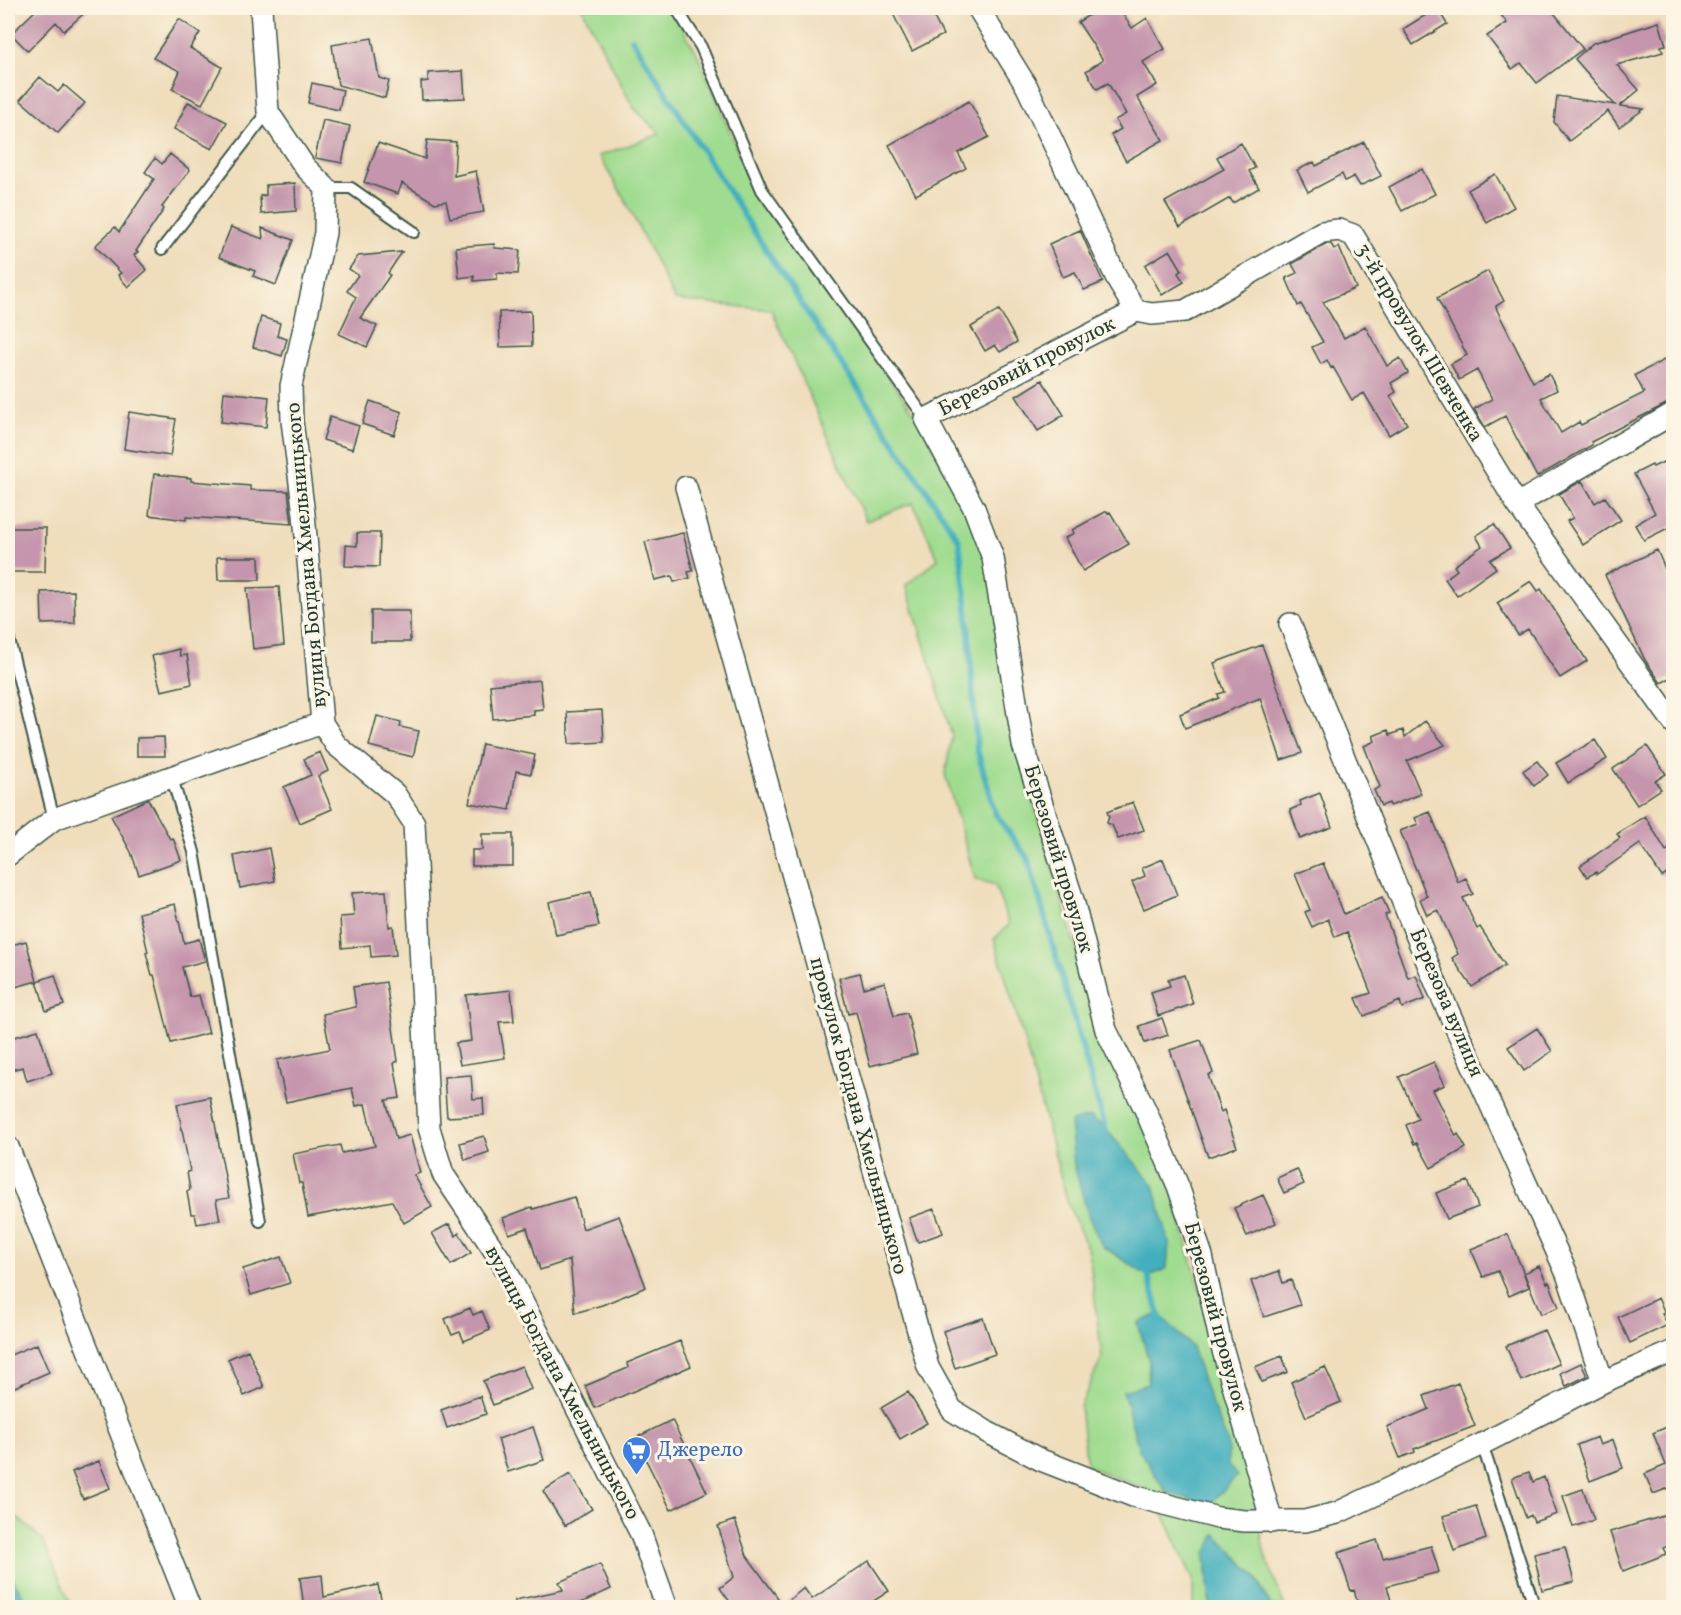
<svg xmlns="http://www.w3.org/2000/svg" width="1681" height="1615" font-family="Vollkorn,serif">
<rect width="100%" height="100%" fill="#fcf5e5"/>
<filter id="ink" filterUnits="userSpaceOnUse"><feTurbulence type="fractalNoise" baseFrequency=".0167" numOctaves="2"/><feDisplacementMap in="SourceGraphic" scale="12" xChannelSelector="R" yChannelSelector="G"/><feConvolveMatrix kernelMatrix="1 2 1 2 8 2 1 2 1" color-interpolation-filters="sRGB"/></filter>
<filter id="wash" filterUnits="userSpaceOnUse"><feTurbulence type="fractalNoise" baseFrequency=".008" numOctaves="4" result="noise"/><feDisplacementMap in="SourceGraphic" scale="24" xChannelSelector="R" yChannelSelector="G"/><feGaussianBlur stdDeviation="1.35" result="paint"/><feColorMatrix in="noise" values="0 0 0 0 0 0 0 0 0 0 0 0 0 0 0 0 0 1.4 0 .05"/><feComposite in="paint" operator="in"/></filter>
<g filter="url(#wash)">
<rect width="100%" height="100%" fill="#efddbb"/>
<path fill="#a0dc90" stroke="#608c62" stroke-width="1.5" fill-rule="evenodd" d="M582,8H670L696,51L756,194L921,422L989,559L1017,745L1101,1035L1172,1188L1214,1341L1249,1456L1264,1552L1285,1607H1271L1256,1577L1206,1554L1210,1607H1193V1579L1153,1492L1087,1466L1080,1407L1102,1357L1089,1252L1068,1204L1024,1040L994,939L1009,925L995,885L975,879L945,774L952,736L906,585L938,559L913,503L866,521L771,310L675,300L623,196L599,156L660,134L633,107ZM1138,1323L1192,1348L1205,1387L1228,1443V1465L1148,1384L1149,1361Z
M8,1510L43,1540L72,1607H8Z"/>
<path fill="#42afbe" stroke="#307679" stroke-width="1.5" d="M1091,1117L1106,1129L1154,1185L1169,1242L1167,1268L1149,1277L1102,1246L1088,1215L1074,1165L1070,1122Z
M1159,1314L1192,1347L1205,1387L1228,1443V1465L1237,1476L1209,1505L1166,1492L1139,1450L1123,1391L1148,1384L1149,1361L1138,1323Z
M1216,1534L1256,1577L1271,1607H1210L1206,1554Z
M8,1574L14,1580L29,1607H8Z"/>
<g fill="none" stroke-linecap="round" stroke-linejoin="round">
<path stroke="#42afbe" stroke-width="6" d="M632,39L769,255L959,540L967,609L977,749L995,813L1028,859L1107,1134
M1147,1271L1161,1321"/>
</g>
<g id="blocks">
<path fill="#c495ac" d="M38,8H90L64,31L56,22L28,51L11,34Z
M890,8H929L943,35L912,51Z
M1100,8H1119L1132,28L1147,18L1165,49L1143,62L1157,85L1137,97L1163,140L1126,161L1111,135L1121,129L1115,120L1126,114L1108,83L1097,89L1086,71L1103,60L1078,22Z
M1437,8L1447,24L1413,45L1403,29Z
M1496,8H1550L1583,49L1537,83L1521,63L1512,69L1487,36L1507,23Z
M179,19L200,33L190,48L222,67L202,104L172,89L180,71L153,58Z
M1659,22L1666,45L1661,46L1663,52L1617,65L1639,90L1620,106L1644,109L1619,127L1608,111L1569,141L1554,122L1557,96L1615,105L1575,59L1593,43Z
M372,38L379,78L389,81L385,98L338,85L332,45Z
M463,71L465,98L422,100L421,82L428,81V73Z
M40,77L58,92L64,85L85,103L58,133L20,100Z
M312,83L343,90L339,110L308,103Z
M969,101L989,137L958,153L966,168L916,195L889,145Z
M188,102L227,122L212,149L174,129Z
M323,120L350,126L342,163L315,158Z
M427,140L456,142L454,176L476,171L484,212L450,218L446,201L435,203L402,183L398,194L364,182L378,143L425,159Z
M1364,142L1381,176L1360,186L1354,176L1345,181L1342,174L1308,192L1297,170L1314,162L1316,166Z
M1241,143L1255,168L1249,171L1259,188L1233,203L1230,198L1180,227L1165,202L1224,169L1217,157Z
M170,154L190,170L162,207L164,209L136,251L138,252L134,255L147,270L128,287L118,275L121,273L95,246L115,227L119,232L154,179L145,172L155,158L162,164Z
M1422,169L1435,194L1402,211L1389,187Z
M1495,174L1514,207L1487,223L1468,190Z
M295,183L296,211L261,214L260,196L266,195V185Z
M231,227L263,239L262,228L293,240L276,285L253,276L255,271L219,257Z
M1080,230L1103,282L1084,290L1075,272L1063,277L1049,244Z
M494,244L495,248L520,250L518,274L497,273V279L474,281V276L459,278L456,247Z
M1326,244H1331L1334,249L1339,247L1356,288L1323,302L1344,338L1365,326L1387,366L1400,358L1408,373L1391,383L1396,392L1390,396L1407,424L1389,435L1364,393L1352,400L1333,367L1331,368L1327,360L1321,364L1312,347L1323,342L1301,304L1298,306L1286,278L1297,273L1292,264Z
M1170,250L1182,270L1178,273L1184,282L1162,295L1145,265Z
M402,252L388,273L390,275L360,318L377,326L367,347L339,334L356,297L347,291L358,275L349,269L358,256Z
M1488,271L1504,301L1496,306L1497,310L1533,382L1549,374L1557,390L1541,398L1561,433L1579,422L1581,425L1644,393L1635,375L1666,359L1674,374V400L1591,442L1592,445L1537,477L1505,416L1485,427L1474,409L1492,399L1477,370L1459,380L1451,364L1467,355L1437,298Z
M999,310L1017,342L1000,352L995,345L985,351L971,327Z
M531,311L532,346L500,347L499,312Z
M261,317L280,323L277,336L287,339L282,356L253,347Z
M1042,380L1064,415L1038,431L1016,396Z
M224,392L269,397L266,427L221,422Z
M370,401L402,412L394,435L362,424Z
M129,412L176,419L170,456L124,449Z
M330,417L359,426L352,449L323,440Z
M1674,457V525L1644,540L1635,525L1655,513L1634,474L1652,465L1653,467Z
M154,474L191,478V481L250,486V490L288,491L292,524L186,517V520L149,515Z
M1582,481L1595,503L1605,497L1621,520L1583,545L1567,521L1573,518L1559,494Z
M1107,511L1108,513L1110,512L1129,544L1083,571L1065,538L1074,533L1072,530Z
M1494,524L1510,548L1490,560L1496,568L1457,596L1445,579L1457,570L1454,566L1482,546L1476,536Z
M11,528H46L45,572H11Z
M357,533H380L379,567L345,566L346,545L357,546Z
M683,533L693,571L688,572L690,578L674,582L672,576L655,580L645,542Z
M1657,550L1674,590V676L1661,683L1645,660L1605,575Z
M217,557H259L260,580H218Z
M1531,581L1538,591L1541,589L1587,661L1560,678L1528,629L1518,635L1497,603Z
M279,587L284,645L253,649L247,588Z
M74,591L75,623L42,624L41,592Z
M371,611H410V642H371Z
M1262,645L1302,753L1281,760L1260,698L1185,728L1180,714L1219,698L1218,694L1225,692L1214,663Z
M179,649L180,656L187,655L192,684L161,691L152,656Z
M540,680L543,709L534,710V715L493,719L490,685Z
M602,710L604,742L569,744L567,712Z
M377,716L401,722L400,727L419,731L413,757L369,746Z
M1425,721L1445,745L1407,761L1421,794L1390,806L1389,803L1381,806L1374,790L1380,787L1364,746L1375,741L1373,736L1388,730L1390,735L1403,730L1405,737Z
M164,737L165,756H137V738Z
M1595,740L1607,759L1568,783L1556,763Z
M482,744L535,755L531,774L516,771L510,810L469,803Z
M1647,746L1666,774L1655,781L1661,789L1637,805L1613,769Z
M320,752L328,771L318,776L332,809L300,823L284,787L311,775L304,759Z
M1537,761L1548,775L1534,786L1523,771Z
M1320,793L1332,827L1300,839L1290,810L1301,805L1300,801Z
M148,799L170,839L173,838L181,860L139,875L131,852L111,816Z
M1133,802L1144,830L1118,839L1112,825L1107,823L1109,817L1107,812Z
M1430,812L1458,882L1466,878L1473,894L1463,898L1477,929L1480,927L1505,965L1472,987L1452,958L1458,954L1438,910L1427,915L1420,899L1427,896L1400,831L1418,824L1415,818Z
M1645,816L1666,851L1674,846V869L1662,877L1640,844L1597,874L1596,872L1587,877L1580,866L1620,838L1617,834Z
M482,834H513V866H472V850H482Z
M269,848L275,881L240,888L234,856Z
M1163,859L1177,895L1144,909L1132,882L1145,876L1142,868Z
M1323,863L1344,914L1382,897L1389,913L1385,915L1408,978L1416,975L1425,999L1402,1008L1400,1001L1364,1016L1356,998L1371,993L1347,932L1335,937L1328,919L1312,927L1305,912L1310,910L1295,874Z
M386,891L389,927L393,926L396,955L371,957L370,945L342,948L340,917L354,916L352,893Z
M591,892L599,926L556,935L549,902Z
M175,904L184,943L199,939L205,961L182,967L190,997L199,995L209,1033L171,1043L154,975H152L146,953L148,952L139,913Z
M26,941L37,981L8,989V946Z
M860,973L864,988L885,982L894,1016L907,1013L917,1054L870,1066L856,1012L848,1014L839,978Z
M55,975L64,1005L46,1011L37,981Z
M1184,975L1193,1004L1158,1016L1151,992L1170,986L1168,980Z
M386,982L398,1061L394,1063L400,1098L386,1100L396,1139L410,1135L420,1173L414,1175L432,1207L404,1223L392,1201L308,1217L302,1183H299L293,1154L340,1145L342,1153L375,1146L365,1104L356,1106L352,1088L286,1102L277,1060L330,1049L323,1014L356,1007L353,987Z
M511,990L514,1021L499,1022L505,1058L460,1065L456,1043L471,1041L466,995Z
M1162,1018L1168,1035L1145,1043L1139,1026Z
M1537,1028L1552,1051L1524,1071L1508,1047Z
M38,1030L52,1073L27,1081L23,1067L10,1070L8,1061V1039Z
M1201,1040L1213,1073L1208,1075L1221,1112L1224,1110L1237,1147L1208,1157L1170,1050Z
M1434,1062L1445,1085L1433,1090L1456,1136L1458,1134L1466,1148L1431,1168L1417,1143L1414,1144L1406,1125L1418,1119L1399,1077Z
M471,1075L473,1099L483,1098L484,1115L447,1117L444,1077Z
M210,1097L229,1198L216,1200L220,1220L197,1224L195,1214H191L187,1192L190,1190L187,1172L190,1171L177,1104Z
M484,1136L489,1152L465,1160L460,1143Z
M1297,1169L1304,1184L1284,1193L1277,1178Z
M1468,1181L1478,1207L1447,1219L1436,1193Z
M1263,1195L1276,1223L1247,1236L1234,1208Z
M574,1197L583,1229L619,1216L646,1287L602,1305L575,1313L570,1260L540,1270L527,1228L509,1234L503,1218L532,1207L533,1209Z
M934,1209L943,1233L918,1242L909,1218Z
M449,1224L456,1236L459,1233L471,1253L451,1265L432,1233Z
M1508,1234L1529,1287L1509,1296L1498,1271L1483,1277L1471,1249Z
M281,1257L290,1283L251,1295L243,1269Z
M1539,1266L1547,1283L1549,1282L1559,1307L1541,1314L1524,1273Z
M1279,1271L1283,1283L1291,1280L1300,1305L1264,1317L1251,1281Z
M1658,1298L1665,1313L1662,1314L1668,1325L1630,1343L1618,1317Z
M470,1308L473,1315L482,1311L490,1330L464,1341L460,1332L452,1335L445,1319Z
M983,1318L995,1354L955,1368L943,1331Z
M1544,1330L1559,1364L1521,1381L1506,1346Z
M680,1341L691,1366L595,1408L585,1386L628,1368L627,1363Z
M37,1344L49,1372L8,1390V1356Z
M248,1350L264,1387L244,1396L228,1359Z
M1282,1356L1288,1372L1262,1382L1255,1367Z
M1581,1363L1587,1376L1566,1386L1560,1373Z
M522,1366L531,1389L493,1405L483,1381Z
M1325,1367L1341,1402L1306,1417L1291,1382Z
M1458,1383L1475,1426L1414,1449L1415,1452L1400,1458L1387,1427L1429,1409L1424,1396Z
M908,1392L927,1423L900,1439L881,1408Z
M480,1396L486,1414L447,1428L441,1410Z
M672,1420L707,1492L671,1510L635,1438Z
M1674,1424V1486L1653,1494L1645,1474L1666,1465L1653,1433Z
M533,1427L544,1460L508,1472L498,1439Z
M1597,1437L1600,1445L1613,1440L1623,1468L1590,1481L1577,1445Z
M99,1461L110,1488L83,1499L72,1472Z
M1529,1472L1533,1482L1544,1477L1557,1514L1534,1522L1531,1515L1526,1518L1512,1478Z
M570,1474L592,1509L565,1526L543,1491Z
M1583,1489L1594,1520L1573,1527L1563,1496Z
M1476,1506L1486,1539L1454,1551L1443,1516Z
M1667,1515L1674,1532V1543L1663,1548L1666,1554L1623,1571L1610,1532Z
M735,1520L747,1556L783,1605L804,1588L812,1599L869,1561L889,1591L863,1608H734L720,1588L734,1577L718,1526Z
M1377,1540L1383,1558L1431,1546L1439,1572L1387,1586L1393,1608H1359L1354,1590L1351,1591L1338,1553Z
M1565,1547L1574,1582L1542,1590L1534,1554Z
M600,1564L611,1589L570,1608H516L515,1600L563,1590L559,1582Z
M322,1575L324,1597L378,1585L382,1604L364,1608H304L300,1578Z"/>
</g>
</g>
<g filter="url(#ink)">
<use href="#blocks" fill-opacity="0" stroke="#3e5548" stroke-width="1.5"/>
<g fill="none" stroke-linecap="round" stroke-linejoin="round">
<defs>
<path id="service" d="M676,8L701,47L762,190L926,419
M326,188H351L414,232
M162,249L268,112
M8,636L54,819
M172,778L194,852L260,1221
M1482,1444L1535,1608"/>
<path id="minor" d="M261,8L268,112L305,167L326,188L325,233L291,386L292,421L304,514L322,723L336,745L395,794L414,823L429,1128L443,1174L502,1262L641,1534L667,1608
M978,8L1027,87L1119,283L1136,311L1152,314L1185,311L1322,232L1339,230L1353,235L1517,504L1674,723
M1136,311L926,419L974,508L993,558L1023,745L1073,900L1106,1030L1145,1109L1178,1186L1202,1256L1220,1340L1272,1522
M686,487L928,1367L952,1410L987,1432L1041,1460L1133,1496L1218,1518L1245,1521H1305L1337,1513L1482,1444L1603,1382L1674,1351
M1517,504L1674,413
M1290,624L1437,986L1567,1274L1603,1382
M8,855L54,819L322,723
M8,1147L190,1608"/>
</defs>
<use href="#service" stroke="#3e5548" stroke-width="14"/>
<use href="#minor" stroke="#3e5548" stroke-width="24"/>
<use href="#service" stroke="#fff" stroke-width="10"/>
<use href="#minor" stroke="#fff" stroke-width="21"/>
</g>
</g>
<defs>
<symbol id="supermarket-pin" viewBox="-11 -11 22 30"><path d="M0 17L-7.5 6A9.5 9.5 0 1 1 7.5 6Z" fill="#3f7fe0" stroke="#fcf5e5"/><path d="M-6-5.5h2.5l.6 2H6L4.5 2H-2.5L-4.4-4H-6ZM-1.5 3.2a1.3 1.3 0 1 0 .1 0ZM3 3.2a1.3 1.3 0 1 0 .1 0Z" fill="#fff"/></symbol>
</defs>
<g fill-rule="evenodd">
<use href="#supermarket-pin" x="620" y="1434" width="33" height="45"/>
</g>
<g text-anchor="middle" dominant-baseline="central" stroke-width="6" stroke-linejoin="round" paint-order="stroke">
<g font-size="21" fill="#1f3d34" stroke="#fcf5e5">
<text transform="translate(1419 343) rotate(59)">3-й провулок Шевченка</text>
<text transform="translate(1027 367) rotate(-27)">Березовий провулок</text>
<text transform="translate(307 555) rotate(-95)">вулиця Богдана Хмельницького</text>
<text transform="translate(1058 859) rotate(73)">Березовий провулок</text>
<text transform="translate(1446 1003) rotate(67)">Березова вулиця</text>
<text transform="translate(858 1116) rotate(75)">провулок Богдана Хмельницького</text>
<text transform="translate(1215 1317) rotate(75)">Березовий провулок</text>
<text transform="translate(562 1383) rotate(62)">вулиця Богдана Хмельницького</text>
</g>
<g font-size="21" fill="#366cbe" stroke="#fcf5e5" text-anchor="start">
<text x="657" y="1450">Джерело</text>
</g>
</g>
<rect width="1681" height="1615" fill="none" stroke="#fcf5e5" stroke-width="30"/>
</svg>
